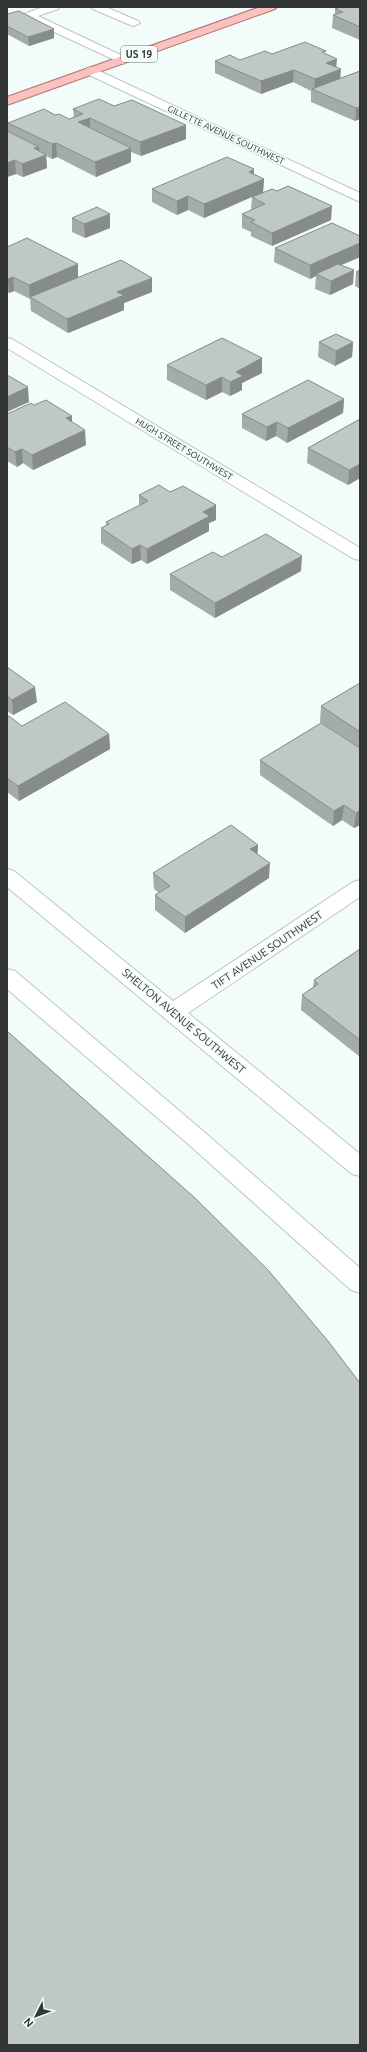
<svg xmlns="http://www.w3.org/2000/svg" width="367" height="2052" font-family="Ubuntu,sans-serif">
<rect width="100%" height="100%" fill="#f1fcfb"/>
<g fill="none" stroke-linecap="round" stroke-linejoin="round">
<defs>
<path id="lane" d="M43,7H60L58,9L38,16L127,58L129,60L123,64L119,62L24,18L22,16L24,14Z
M91,7H106L138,21L140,23L134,26L130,25L93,9Z
M7,969L15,971L203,1131L360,1268V1293L351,1290L187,1143L7,989Z"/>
<path id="street" d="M91,67L360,193V202L87,74L85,71L87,68Z
M7,338L12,339L360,548V560L354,559L7,348Z
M7,869L14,871L173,1001L353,882L360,880V897L188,1013L360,1154V1176L352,1174L7,887Z"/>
<path id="primary" d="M260,7H277L275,9L7,105V97Z"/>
</defs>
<use href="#lane" stroke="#bbc6c5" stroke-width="2"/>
<use href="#street" stroke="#bbc6c5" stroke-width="2"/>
<use href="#primary" stroke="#b17572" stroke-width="2"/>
<use href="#lane" fill="#fff" fill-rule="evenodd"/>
<use href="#street" fill="#fff" fill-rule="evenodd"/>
<use href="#primary" fill="#fac1be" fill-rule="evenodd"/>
</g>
<path fill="#a3acab" d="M360,7V40L332,28L333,15H335V9Z
M7,14L54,29V38L29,46L7,34Z
M272,54H326L336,67L340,78L360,71L355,121L311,102V91L293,82L261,94L215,73V61L240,60Z
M114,106L186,125V139L141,156L131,152V162L96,177L57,157L52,159L46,156L47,168L23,177L16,174L7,177V131H8V123L55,115L69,119L74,117L73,109Z
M254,174L264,179L263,192L331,220L272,246L251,236V232L242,228V214L251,210L252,197L204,218L188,210L177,215L152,202V189Z
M72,218L110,228L85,238L72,232Z
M360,236V257L341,265L353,284L330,295L315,289L316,276L310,279L274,262L275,248Z
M7,247L78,264V277L152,292L124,303V310L68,333L31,311L30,299L14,291L9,293L7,292Z
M360,270V289L355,286L356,272Z
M319,342H353L352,357L335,366L318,357Z
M262,358V373L242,383V390L230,396L222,392L206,400L167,380V365Z
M344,399L343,413L287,443L276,436L266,441L242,428V414Z
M34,405L72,416V422L86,445L33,470L23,463L17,467L7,461V414Z
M360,419V478L348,485L307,463L308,448Z
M170,492L216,505V520L209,523V531L147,564L141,560L132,564L101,543V528L106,526V522L139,506V495Z
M222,557L301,571L215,618L170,590V574Z
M7,667L37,702L13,715L7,711Z
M360,683V748L320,722L321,706Z
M7,717L22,726L109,734L110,749L19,801L7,792Z
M321,723L360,825L354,828L342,820L333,826L260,775V760Z
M258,845L257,854L269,878L185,933L155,910V895L159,893L154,889L153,873Z
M360,949V1057L301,1010L302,995L313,987L314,980Z"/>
<path fill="#858c8b" d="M54,29V38L29,46L28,37Z
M337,59L336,71L341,69L340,82L314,90L315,79L326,63Z
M294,70L293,82L261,94V81Z
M360,107V119L355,121L356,108Z
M90,118V132L78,122Z
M186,125V139L141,156L140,142Z
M56,143L57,157L52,159V144Z
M39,147V157L46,155L47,168L23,177L22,164L34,148Z
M131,148V162L96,177L95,162Z
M15,160L16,174L7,177V163Z
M254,169V183L249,172Z
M264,179L263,192L204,218V204Z
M188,196V210L177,215V201Z
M332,206L331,220L272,246V233Z
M110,214V228L85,238L84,224Z
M360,243V257L318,275L316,274V276L310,279V265Z
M78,264V278L30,297V299L29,285Z
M354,270L353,284L330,295L331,281Z
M13,277L14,291L9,293L8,279Z
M152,278V292L124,303V310L68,333L67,319L117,292Z
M353,342L352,357L335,366L336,351Z
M262,358V373L242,383V390L230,396V382L236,372Z
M222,377V392L206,400V385Z
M28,387L29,402L7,412V397Z
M344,399L343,413L287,443L288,428Z
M72,416V430L66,418Z
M277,422L276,436L266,441L267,427Z
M85,430L86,445L33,470L32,455Z
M22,449L23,463L17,467L15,452Z
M360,464V478L348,485L349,470Z
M216,505V520L209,523V531L147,564V549L203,512Z
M140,545L141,560L132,564V549Z
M302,556L301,571L215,618V603Z
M35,687L37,702L13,715L12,700Z
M109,734L110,749L19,801L18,786Z
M344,805L342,820L333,826L334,811Z
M360,810V825L354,828L356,813Z
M258,845L257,860L250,849Z
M270,863L269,878L185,933V917Z"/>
<path fill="#bec8c7" stroke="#858c8b" d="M341,7H360V27L333,15L343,12L335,9Z
M19,11L54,29L28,37L7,26V14Z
M305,42L326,51L322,52L337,59L326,63L341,69L315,79L294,70L261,81L215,61L230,55L240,60L265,51L272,54Z
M360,71V107L356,108L312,89Z
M99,99L114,106L132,100L186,125L140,142L90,118L78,122L131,148L95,162L56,143L52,144L8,123L44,109L55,115L59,114L69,119L83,114L73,109Z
M7,131L39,147L34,148L46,155L22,164L15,160L7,163Z
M227,157L254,169L249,172L264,179L204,204L188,196L177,201L152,189Z
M288,186L332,206L272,233L251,222L255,220L242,214L265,204L252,197L272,189L277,191Z
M97,207L110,214L84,224L72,218Z
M332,223L360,236V243L310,265L275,248Z
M27,238L78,264L29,285L13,277L8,279H7V247Z
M121,260L152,278L117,292L124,295L67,319L30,297Z
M338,264L354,270L331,281L316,274Z
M360,270V274L356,272Z
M336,334L353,342L336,351L319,342Z
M222,338L262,358L236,372L243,376L230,382L222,377L206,385L167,365Z
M7,375L28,387L7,397Z
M308,380L344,399L288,428L277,422L267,427L242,414Z
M46,400L72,416L66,418L85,430L32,455L22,449L15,452L7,447V414L31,403L34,405Z
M360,419V464L349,470L308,448Z
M159,485L170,492L183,486L216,505L203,512L210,516L147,549L140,545L132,549L101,528L109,524L106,522L148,501L139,495Z
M266,534L302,556L215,603L170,574L213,552L222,557Z
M7,667L35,687L12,700L7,696Z
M360,683V732L321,706Z
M65,702L109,734L18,786L7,778V717L9,716L22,726Z
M321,723L360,748V810L356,813L344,805L334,811L260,760Z
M231,825L258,845L250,849L270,863L185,917L155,895L170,886L153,873Z
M360,949V1040L302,995L318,984L314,980Z
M7,1031L195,1198L268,1270L328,1341L360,1383V2045H7Z"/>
<g text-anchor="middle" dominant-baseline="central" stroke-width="3" stroke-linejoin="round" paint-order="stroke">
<g font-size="9" fill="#323636" stroke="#f1fcfb">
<text transform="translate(226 135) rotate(25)">GILLETTE AVENUE SOUTHWEST</text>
<text transform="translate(184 449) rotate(31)">HUGH STREET SOUTHWEST</text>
</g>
<rect fill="#f1fcfb" stroke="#6b7171" stroke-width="1" x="121" y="46" width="36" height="16" rx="3"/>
<g font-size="10" font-weight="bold" fill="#323636">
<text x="139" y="54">US 19</text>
</g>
<g font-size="11" fill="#323636" stroke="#f1fcfb">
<text transform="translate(267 950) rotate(-34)">TIFT AVENUE SOUTHWEST</text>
<text transform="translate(184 1021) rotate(40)">SHELTON AVENUE SOUTHWEST</text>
</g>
</g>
<rect width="367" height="2052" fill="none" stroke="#323636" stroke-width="16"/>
<g transform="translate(36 2016) rotate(228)" stroke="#f1fcfb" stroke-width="3" paint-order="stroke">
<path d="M0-3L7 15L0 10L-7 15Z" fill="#323636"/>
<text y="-6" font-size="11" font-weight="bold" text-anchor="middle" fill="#323636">N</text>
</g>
</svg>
